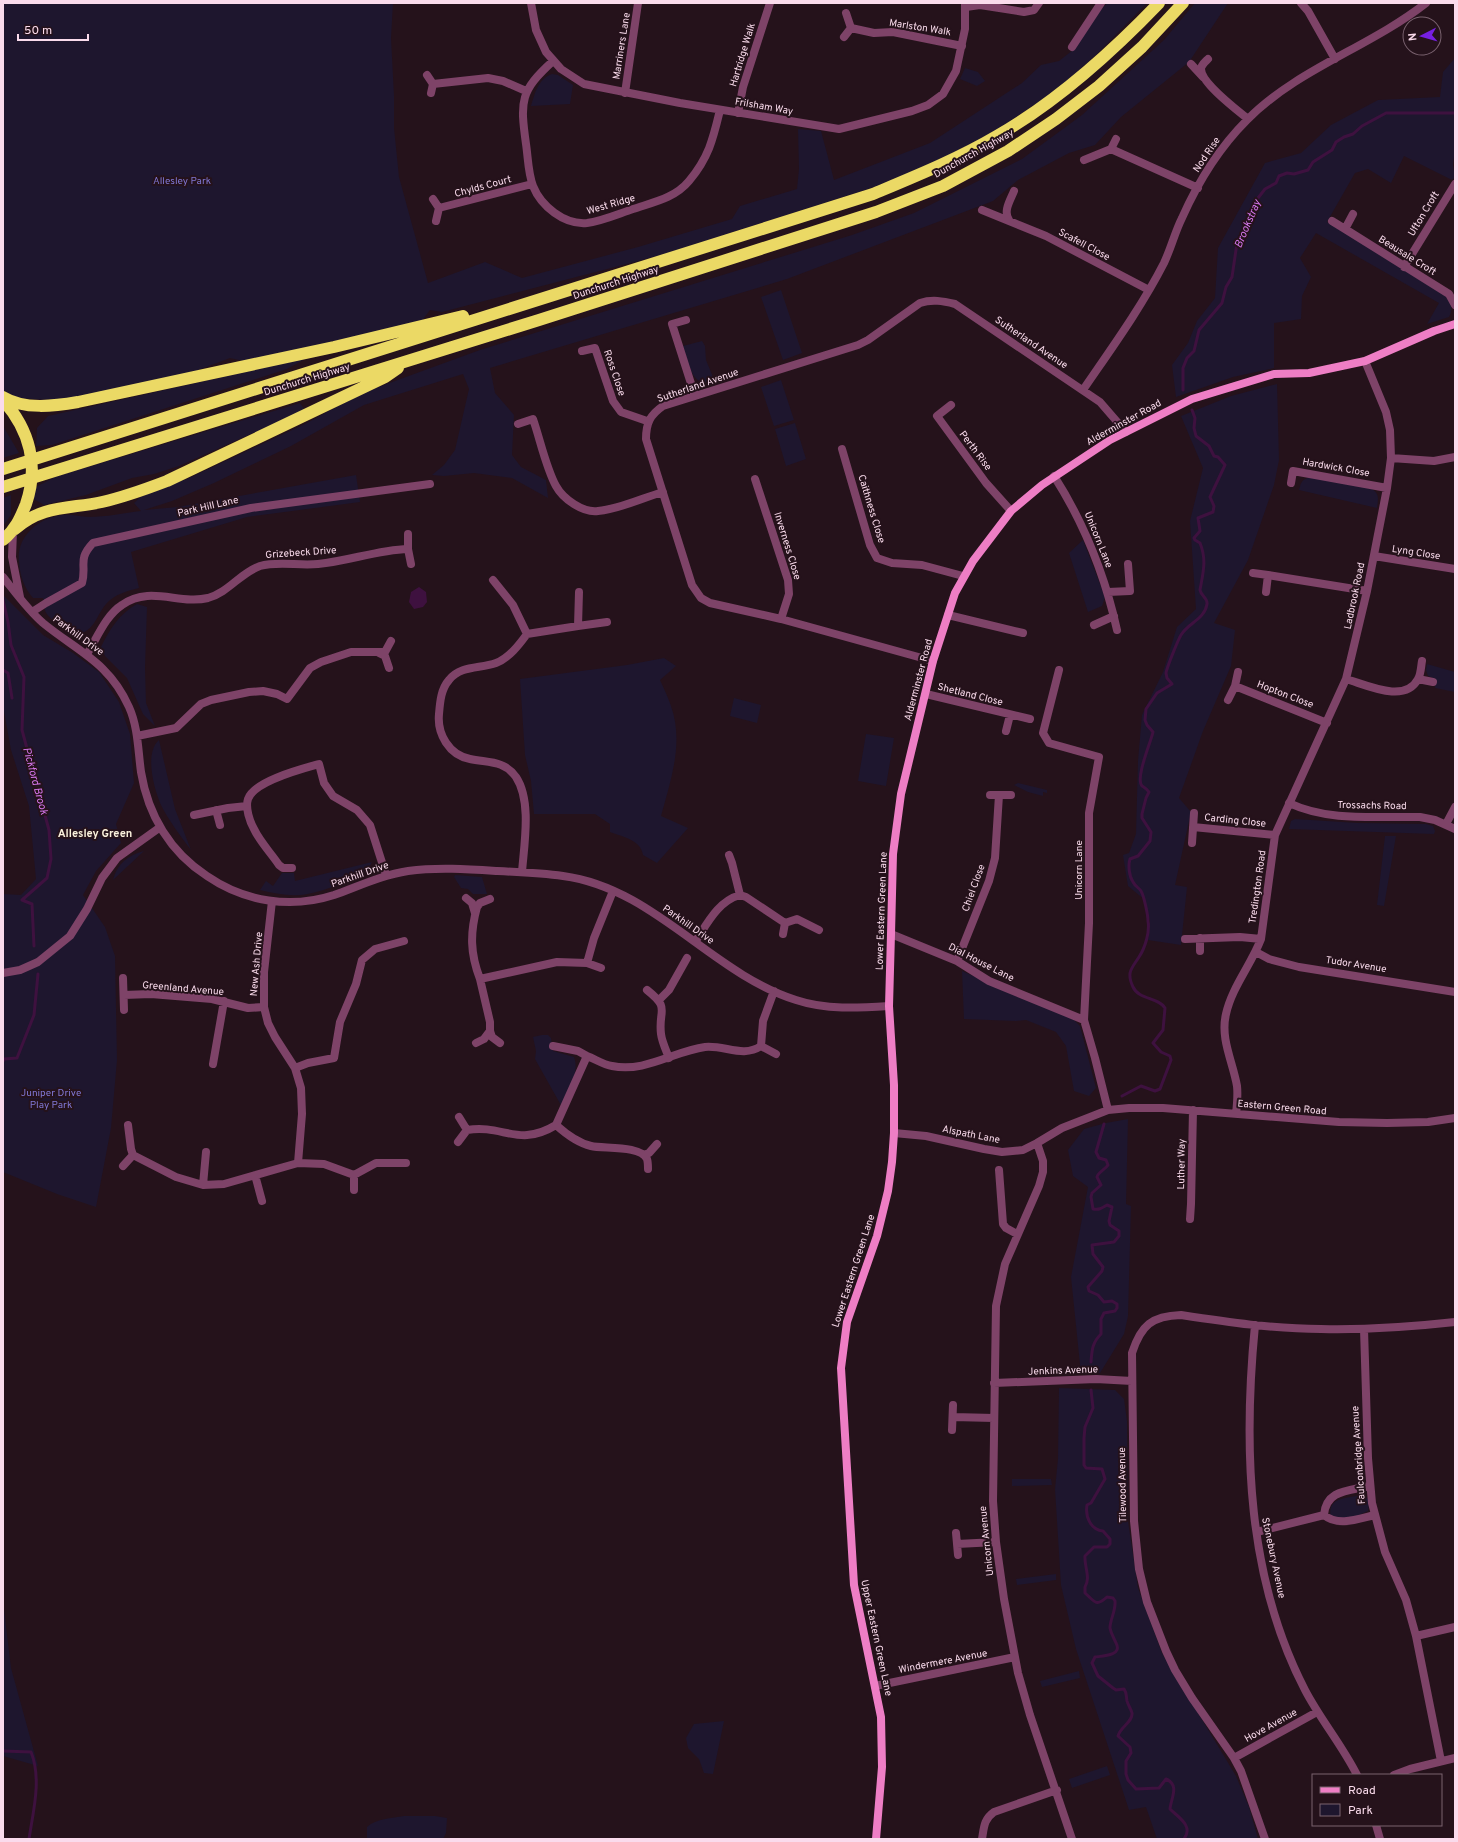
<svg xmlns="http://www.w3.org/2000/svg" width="1458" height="1842" font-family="Overpass,sans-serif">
<rect width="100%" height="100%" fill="#25121b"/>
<path fill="#1e162e" d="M3,3H393L391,38L394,96V128L399,177L428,283L485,262L522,278L638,247L732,219L740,206L797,189L799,169L798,129L821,131L834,180L930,143L1022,83L1041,65L1059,61L1073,50L1099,12L1107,3H1147L1097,54L1057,90L995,131L948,156L887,183L665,254L442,312L430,310L421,322L248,362L230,358L185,375L74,398L51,400L16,398L3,391Z
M1195,3H1228L1189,62L1121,117L1095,145L1069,153L1018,180L993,201L787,279L490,368L495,393L514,415L512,455L521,467L546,480L548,498L512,478L474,473L444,476L432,475L444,465L455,450L469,389L463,374L364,405L291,446L214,483L172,501L144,510L178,507L356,475L360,502L247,517L131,552L139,588C127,591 115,594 106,604C96,616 96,628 80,634C71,631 47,620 45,610C44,606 45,602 43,598H33C24,588 20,575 19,562C16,537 38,518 62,515C71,514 80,517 89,517C106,517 124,513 141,511L134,503L145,493L187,479L305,424L362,393L480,350L852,235L914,213L1022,159L1082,115L1164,40Z
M1455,58V149L1453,165L1455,177L1452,180L1404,156L1391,183L1368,169L1355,173L1327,222L1445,294C1450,301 1454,308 1449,317L1427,324L1439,303L1316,233L1300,258L1311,277L1302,296L1301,319L1274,323V368L1233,377L1176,397L1172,365L1188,343L1197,321L1215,298L1218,248L1265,163L1301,153L1331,125L1378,100L1440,97L1443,72Z
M965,68L978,72L985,81L977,86L960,79Z
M552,74L558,75L573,85L570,104L531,106C535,93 538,79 552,74Z
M781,290L802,353L783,360L761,297Z
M702,341L705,346L706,360L715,382C691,389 689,363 683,346Z
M307,358L287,369L52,445L36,446L37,428L48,416Z
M781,380L794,420L774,426L761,387Z
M1277,384L1279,460L1274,485L1248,560L1214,623L1235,630L1231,666L1203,731L1179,798L1191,812L1175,885L1187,887L1181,945L1148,940L1150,922L1145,900L1128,886L1123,855L1129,853L1136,834L1138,761L1142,715L1163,672L1177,627L1196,609L1190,521L1203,468L1181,416L1231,396Z
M300,403L305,410L179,466L154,474L132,478L86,495L44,505L32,498L36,487L55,477Z
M795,423L806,459L786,466L775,429Z
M3,426L19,453L3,458Z
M1313,477L1372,489C1380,494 1378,500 1377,508L1299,490C1301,481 1303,478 1313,477Z
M11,495V515L3,526V498Z
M1083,540L1105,597L1102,606L1088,612L1069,553Z
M3,595L43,635L73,653L99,672L119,702L130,734L134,783L116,824L121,843L96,871L83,895L105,927L115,956L117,1060L111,1128L96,1207L57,1194L3,1172V894L21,895L36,879L29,806L11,750L3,706Z
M137,604L147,607L145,668L146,703L155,726L143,714L127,678L105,656L101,647C109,630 120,613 137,604Z
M664,658L676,666L660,680C664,689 668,697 671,706C684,743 671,779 661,816L688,828L657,863L643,855C641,840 623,837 610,832V824L595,814H534L531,781L525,755L520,679L627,665Z
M1427,664L1455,672V692L1435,688L1436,679L1428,676L1426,670Z
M734,698L761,705L757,723L730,716Z
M866,734L894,738L886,786L858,781Z
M159,740L175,809L191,850C180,835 169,821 161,805C154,789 144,753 159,740Z
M1018,783L1047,790V793L1043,792V796L1028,792L1014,785Z
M1295,819L1358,823L1426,824L1433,826L1435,831L1434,834L1289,829L1291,821Z
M1385,836H1396L1384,906L1377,905Z
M144,851L113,880C117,864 128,855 144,851Z
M372,862C367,878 316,894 300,895C286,896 273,893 260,890L266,881L273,886L282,873H294L295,881Z
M455,875L482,877L487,894H473L468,889L461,888L454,877Z
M962,971L1073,1019L1080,1026L1096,1088L1089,1096L1074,1091L1066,1046L1056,1032L1026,1020L1016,1021L964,1019Z
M542,1035H548L551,1038L553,1051L574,1057C580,1073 568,1092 562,1107L535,1059L536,1051L533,1037Z
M1128,1119L1126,1204L1131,1206L1128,1316L1124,1334L1100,1373L1081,1374L1071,1277L1088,1187L1073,1176L1068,1150L1084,1129L1106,1123Z
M1059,1388L1115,1390L1124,1399L1127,1421L1128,1521L1138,1588L1162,1653L1236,1776L1249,1807L1258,1839H1157L1146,1807L1129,1810L1076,1649L1061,1585L1055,1489L1058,1459Z
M1012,1479H1051L1052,1485L1012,1486Z
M1363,1495L1368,1499L1369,1505L1368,1511L1348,1520L1331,1518C1326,1497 1347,1498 1363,1495Z
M1056,1574V1580L1017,1585L1016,1579Z
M3,1601L11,1668L38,1766L3,1756Z
M1079,1671L1080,1678L1042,1687L1040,1681Z
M724,1721L713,1774L704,1773L699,1759L688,1748L686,1738L694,1724Z
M1107,1766L1110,1775L1072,1788L1069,1779Z
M404,1816H435L447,1818L446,1833L443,1839H367V1827C375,1819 392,1818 404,1816Z"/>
<path fill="#3e113f" d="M419,587L426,592L427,602L423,607L414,609L409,602L411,592Z"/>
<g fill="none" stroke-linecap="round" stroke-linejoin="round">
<path stroke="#3e113f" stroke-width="3" d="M1183,390V368L1187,358L1194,351L1199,330L1222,303L1226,287L1232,277L1237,243L1241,235L1255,210L1258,198L1265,189L1276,183L1279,176L1287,173L1294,174L1308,170L1313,162L1332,150L1336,142L1344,137L1353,134L1362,126L1386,113H1455
M3,600L8,622L11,645L24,677L22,730L49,830L51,859L47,878L22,900L32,904L34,946
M3,670L8,673L12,698
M3,1061L4,1059L17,1058L34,1015L38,974
M1122,1096L1141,1086L1155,1091L1160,1089L1171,1060L1170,1056L1161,1052L1153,1043L1163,1030L1165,1008C1158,997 1139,1000 1133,987C1126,972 1132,968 1139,957C1145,948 1150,932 1148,921C1148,915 1144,896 1141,891C1139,888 1135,886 1133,882C1129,876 1128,865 1130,859L1138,856L1150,841L1151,832L1142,818V814L1146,798L1149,792C1147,789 1145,788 1142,786C1135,778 1151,742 1153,732L1147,725L1145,720L1146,709L1157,693L1172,684L1167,678L1166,673C1167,667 1178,640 1181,635C1188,623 1205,619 1207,604C1208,598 1201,596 1200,590C1203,573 1207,560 1200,543L1195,540L1194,538L1200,531L1198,518L1213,512L1214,506L1210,497L1225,465L1218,457L1214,456L1209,446L1196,436L1194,428L1195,418L1192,410
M1091,1362C1092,1350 1092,1343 1101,1334V1319L1104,1313L1115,1311L1117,1308V1304L1112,1301L1104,1302L1098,1295L1089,1291L1088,1287L1102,1271L1103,1267L1093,1254L1092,1245L1114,1242L1119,1236V1231L1110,1225L1109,1221L1112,1207L1107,1205C1102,1208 1100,1210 1093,1209L1091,1197L1092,1193L1101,1185L1097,1177C1098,1172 1105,1170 1108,1165L1106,1160L1099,1158L1096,1152L1104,1124
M1091,1390L1093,1408L1085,1427L1084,1438V1465L1086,1468L1102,1469L1105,1479L1091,1503L1087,1505C1085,1517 1091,1530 1103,1531L1110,1539V1544L1107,1547H1094L1085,1556C1084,1566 1091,1578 1085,1587V1593C1095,1602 1096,1607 1107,1597L1113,1598L1115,1601C1116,1611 1110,1619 1110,1628C1111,1634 1114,1638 1116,1643C1123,1656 1102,1656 1095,1657L1092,1663L1098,1676L1113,1688L1116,1690L1124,1689C1127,1693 1126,1696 1127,1701C1128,1705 1131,1709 1132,1713C1133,1722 1120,1727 1118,1736L1130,1747L1131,1753L1126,1761V1774L1128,1780L1136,1789L1159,1788L1166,1779C1180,1785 1171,1798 1170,1809C1178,1817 1194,1826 1184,1839
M3,1751L31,1752C42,1779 33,1812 29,1839"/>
<path stroke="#7e4368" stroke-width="8" d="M531,3L536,30L546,52L561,69L584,84L680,103L839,129L912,111L928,105L943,94L956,71L965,29V3
M1301,3L1308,11L1335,59
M966,7L980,5L1024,12L1034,10L1039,3
M846,13L851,28
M844,37L851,28L874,33L893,32L962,46
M1072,47L1101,3
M1208,59C1205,62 1201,65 1201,69C1201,83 1237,110 1248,119
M553,61C520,91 520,101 526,144C528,157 528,173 533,186C541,206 564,225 587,223C602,221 618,214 633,209C654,202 675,198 689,181C709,157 713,139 720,110
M1191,64L1203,77
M427,75L433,84L431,93
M433,84L488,78L503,81L526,91
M625,93L638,3
M738,113L743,87L770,3
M1116,139L1111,149L1198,188
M1084,160L1111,149
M433,199L439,208L436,221
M439,208L532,184
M982,210L1046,236L1149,290
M1353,214L1345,229L1449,294L1455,305
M1009,220C1003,211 1010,201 1014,191
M1332,221L1345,229
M1404,267L1455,184
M686,320L672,324L695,396
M582,351L595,348L613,401L621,412L647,421
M1083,390C1111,349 1141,308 1164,263C1171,248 1175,232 1182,218C1198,182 1219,148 1247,120C1297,69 1370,47 1426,3
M951,405L937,416L986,483L1011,511
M518,424L533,419C540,439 546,468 556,486C563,499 583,513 598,511C620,509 642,498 663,492
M842,449L870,545L877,558L892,563L922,565L963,576
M1391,458L1434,461L1455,457
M1054,476C1084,523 1105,576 1117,630
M755,479L788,580L789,594L781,619
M1291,483L1293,471L1387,488
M13,531L12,557L20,597
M408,534V549L411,564
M1374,556L1455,569
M1253,573L1268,575
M3,577C15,592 28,610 43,623C77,651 109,662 129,707C138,727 138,750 141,772C148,815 170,852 207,876C245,902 291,909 334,895C359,886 382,875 408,871C437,867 467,869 496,871C518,872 541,873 563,876C654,888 711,973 796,1000C826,1010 858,1008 889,1006
M493,580L513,605L527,634C519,645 509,658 496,663C480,669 461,665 449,680C441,689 440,702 439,714C437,734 449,755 470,759C488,763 504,760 516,777C532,801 524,845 522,872
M1108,592L1130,591L1128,564
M1266,592L1268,575L1367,591
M32,612L46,603L82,583C87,565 77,560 93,543L251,508L430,484
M948,615L1023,633
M1094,625L1114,616
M578,626L607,622
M527,634L578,626L579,592
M379,653L385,656L389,668
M87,654C97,638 106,615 122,605C150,585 179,605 208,598C229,592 240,573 260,566C278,561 299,566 318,564C349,561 377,550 408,549
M933,661L781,619L710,603L701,598L692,585L646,439C646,423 650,415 663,406L858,345L868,340L920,303C932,299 943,301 955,304L1100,402L1126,432
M1059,670L1043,733L1049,743L1099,757L1089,813V923L1084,1020L1095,1058L1108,1110
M1346,679C1367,685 1405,704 1418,679C1421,674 1421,666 1422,661
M1418,679L1433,682
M1235,686L1327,723
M926,694L1030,719
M1228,700L1235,686L1238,672
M1006,731L1010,715
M137,736L176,728L201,704L211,700L249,692L263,691L277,694L287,699L310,668L321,662L351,652H385L391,641
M990,795H1011
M1289,803C1329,822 1376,816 1420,817L1435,820L1455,829
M216,810L220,825
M194,815L228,808L247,806
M1446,824L1455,807
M1193,827L1275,835
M1192,843L1194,813
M729,855L732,863L740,895
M292,868H283L279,865C271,853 260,842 254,829C250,822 245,808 248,799C254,781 301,769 319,764L324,783L333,796L357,810L370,825L386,875
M466,898L472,903L475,913
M272,901L264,972V1007L268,1023L275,1037L295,1068L301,1088L302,1114L298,1163
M783,934L785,923
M891,934L957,961L989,981L1084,1020
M1200,938V951
M1185,939L1240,937L1261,939
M695,942C707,924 718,901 740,895L746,897L785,923L797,919L819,930
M1256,952L1269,959L1299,967L1455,992
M957,961L989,881L995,858L999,795
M587,963L601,968
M3,973L20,970L38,962L70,936L87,909L102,878L117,858L159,828
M123,978L124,1010
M480,979C470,953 470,933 477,907L480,903L490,899
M647,990C671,1009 658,1009 661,1034C662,1042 666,1050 669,1058
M124,995L151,994L212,999L248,1008L264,1007
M659,1000L669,990L687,958
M476,1043L484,1039L490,1031
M500,1043L492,1037L490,1031V1022L480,979L557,962L587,963L594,938L613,891
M553,1046L578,1051L587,1056
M761,1046L776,1054
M213,1064L224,1001
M295,1068L308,1063L334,1058L340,1022L356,984L362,960L375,949L404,941
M1236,1114C1237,1105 1238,1095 1237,1086C1233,1062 1220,1039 1226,1014C1232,987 1251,965 1261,939L1275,835L1346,679L1367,591L1387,488L1391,458L1390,430L1386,412L1365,361
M459,1117L467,1130
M128,1125L131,1149L133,1155L176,1177L203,1185L224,1184L298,1163L324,1164L354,1175
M894,1133L926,1136L984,1149L1002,1152L1023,1150L1037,1143L1062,1128L1108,1110L1129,1108H1163L1339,1122L1387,1123L1428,1122L1455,1118
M458,1142L467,1130C504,1124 518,1148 556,1125
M1037,1143L1043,1161V1172L1039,1186L1005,1264L996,1306L993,1501L996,1542L1004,1599L1018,1673L1030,1715L1072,1839
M644,1155L649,1153L657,1144
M123,1166L133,1155
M648,1169C648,1166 648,1162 647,1159C641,1145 603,1149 591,1146C578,1143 566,1134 556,1125L587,1056C595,1059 604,1065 612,1066C645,1073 674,1051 705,1047C725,1045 743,1058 761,1046L763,1021L774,991
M999,1170L1003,1224L1006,1228L1017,1234
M255,1175L262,1201
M354,1175L376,1163H406
M203,1185L206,1152
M354,1190V1175
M1190,1219L1191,1204L1193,1110
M1255,1325C1243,1448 1247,1578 1305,1690C1320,1719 1342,1745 1357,1775
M1364,1329L1368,1458L1372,1503L1385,1552L1406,1600L1416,1636L1441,1761
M994,1383L1096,1379L1132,1381
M953,1417L994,1418
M952,1430L953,1405
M1324,1515C1326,1490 1348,1491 1369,1486
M1324,1515C1338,1527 1358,1519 1375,1515
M1257,1532L1324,1515
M956,1533L958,1555
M957,1544L996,1542
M1416,1636L1455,1627
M875,1686L1015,1657
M1234,1758L1317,1712
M1394,1775L1410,1769L1455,1758
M1376,1825L1380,1839
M982,1839C984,1827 984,1819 994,1812L1057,1790
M1265,1839L1241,1771L1234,1758L1192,1698L1175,1670L1166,1651L1147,1602L1139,1569L1134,1521L1132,1353C1141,1325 1152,1316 1181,1315C1227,1322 1274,1329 1321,1329C1366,1330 1410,1327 1455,1322"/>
<path stroke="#ee7ec5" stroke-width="8" d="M876,1839L882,1767L881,1717L854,1585L841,1368L847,1322L877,1236L888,1191L892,1162L894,1133V1085L889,1006L891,934L893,854L901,794L933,661L955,593L973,561L1011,511L1042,485L1110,440L1192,399L1274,374L1309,373L1365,361L1434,331L1455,324"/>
<path stroke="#ebd965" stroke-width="12" d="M3,397C24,410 55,406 78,402L334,347L463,316
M3,400C30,430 39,466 26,504C20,519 15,530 3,540
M3,469L873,194C916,176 958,159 997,136C1058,101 1111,53 1159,3
M3,487L539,320L876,212L943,186L1008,151L1056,119L1099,86L1142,47L1183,3
M15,529C42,505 69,509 102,502C124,497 146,489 167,481L385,377L398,368"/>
</g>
<g text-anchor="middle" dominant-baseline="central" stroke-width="4" stroke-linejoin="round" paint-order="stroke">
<g font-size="10" fill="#fadbec" stroke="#25121b">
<text transform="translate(920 28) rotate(9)">Marlston Walk</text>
<text transform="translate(622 46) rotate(-81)">Marriners Lane</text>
<text transform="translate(743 55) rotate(-73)">Hartridge Walk</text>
<text transform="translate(764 107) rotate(10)">Frilsham Way</text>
<text transform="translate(974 154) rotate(-29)">Dunchurch Highway</text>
<text transform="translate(1207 155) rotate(-56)">Nod Rise</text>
<text transform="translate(483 187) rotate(-15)">Chylds Court</text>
<text transform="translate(611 205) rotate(-16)">West Ridge</text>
<text transform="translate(1424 214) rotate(-59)">Ufton Croft</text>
<text transform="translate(1084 245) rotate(28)">Scafell Close</text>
<text transform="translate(1407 256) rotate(32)">Beausale Croft</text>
<text transform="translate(616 283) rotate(-18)">Dunchurch Highway</text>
<text transform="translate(1031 343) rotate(34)">Sutherland Avenue</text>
<text transform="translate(614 373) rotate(71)">Ross Close</text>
<text transform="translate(307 380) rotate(-17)">Dunchurch Highway</text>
<text transform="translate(698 386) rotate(-19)">Sutherland Avenue</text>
<text transform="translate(1124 423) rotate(-29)">Alderminster Road</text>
<text transform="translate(975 451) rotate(53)">Perth Rise</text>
<text transform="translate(1336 468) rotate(10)">Hardwick Close</text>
<text transform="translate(208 507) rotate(-13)">Park Hill Lane</text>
<text transform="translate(871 509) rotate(73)">Caithness Close</text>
<text transform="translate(1098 540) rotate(68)">Unicorn Lane</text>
<text transform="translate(787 546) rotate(73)">Inverness Close</text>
<text transform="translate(301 553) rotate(-4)">Grizebeck Drive</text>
<text transform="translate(1416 553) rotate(9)">Lyng Close</text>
<text transform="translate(1355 596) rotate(-78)">Ladbrook Road</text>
<text transform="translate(78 636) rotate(36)">Parkhill Drive</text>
<text transform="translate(919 680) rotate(-75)">Alderminster Road</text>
<text transform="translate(970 695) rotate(14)">Shetland Close</text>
<text transform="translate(1285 695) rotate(21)">Hopton Close</text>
<text transform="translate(1372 806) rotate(1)">Trossachs Road</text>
<text transform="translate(1235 821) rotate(6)">Carding Close</text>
<text transform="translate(1079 870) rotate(-90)">Unicorn Lane</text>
<text transform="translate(360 875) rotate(-19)">Parkhill Drive</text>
<text transform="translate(1258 887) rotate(-82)">Tredington Road</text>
<text transform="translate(974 888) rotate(-70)">Chiel Close</text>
<text transform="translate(882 911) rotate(-88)">Lower Eastern Green Lane</text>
<text transform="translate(688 925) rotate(35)">Parkhill Drive</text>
<text transform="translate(981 963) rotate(27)">Dial House Lane</text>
<text transform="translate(257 964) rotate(-85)">New Ash Drive</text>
<text transform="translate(1356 965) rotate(9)">Tudor Avenue</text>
<text transform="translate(183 989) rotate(5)">Greenland Avenue</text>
<text transform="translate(1282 1108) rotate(5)">Eastern Green Road</text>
<text transform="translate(971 1135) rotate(11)">Alspath Lane</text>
<text transform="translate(1182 1164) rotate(-89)">Luther Way</text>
<text transform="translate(854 1271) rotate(-72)">Lower Eastern Green Lane</text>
<text transform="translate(1063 1371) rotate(-2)">Jenkins Avenue</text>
<text transform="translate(1359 1455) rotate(-94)">Faulconbridge Avenue</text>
<text transform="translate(1123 1485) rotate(-91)">Tilewood Avenue</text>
<text transform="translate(987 1541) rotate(-96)">Unicorn Avenue</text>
<text transform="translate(1273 1558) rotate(78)">Stonebury Avenue</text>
<text transform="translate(876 1638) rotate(78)">Upper Eastern Green Lane</text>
<text transform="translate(943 1662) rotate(-11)">Windermere Avenue</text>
<text transform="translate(1271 1726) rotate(-29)">Hove Avenue</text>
</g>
<g font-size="10" fill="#8077d4" stroke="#25121b">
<text x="182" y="181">Allesley Park</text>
<text x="51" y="1093">Juniper Drive<tspan x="51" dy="12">Play Park</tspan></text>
</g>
<g font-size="11" font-style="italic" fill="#d676ed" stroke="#25121b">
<text transform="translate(1248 224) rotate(-67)">Brookstray</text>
<text transform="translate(35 781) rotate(75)">Pickford Brook</text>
</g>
<g font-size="11" font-weight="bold" fill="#fbf2dd" stroke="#25121b">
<text x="95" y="834">Allesley Green</text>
</g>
</g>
<rect width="1458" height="1842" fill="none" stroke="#fadbec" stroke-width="8"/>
<rect x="1312" y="1774" width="130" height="52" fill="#25121b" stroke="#7a626f"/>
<rect x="1320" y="1787" width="20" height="6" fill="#ee7ec5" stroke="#7a626f"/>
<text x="1348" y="1794" font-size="12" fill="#fadbec">Road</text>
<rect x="1320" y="1804" width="20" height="12" fill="#1e162e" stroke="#7a626f"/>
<text x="1348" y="1814" font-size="12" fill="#fadbec">Park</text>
<g transform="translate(1422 36) rotate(264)"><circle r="19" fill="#25121b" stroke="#7a626f"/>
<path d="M0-3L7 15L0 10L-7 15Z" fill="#761fe2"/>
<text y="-6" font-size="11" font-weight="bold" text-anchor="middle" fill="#fadbec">N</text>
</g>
<path d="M18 34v6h70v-6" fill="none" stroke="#fadbec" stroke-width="2"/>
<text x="24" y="34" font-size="12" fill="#fadbec" stroke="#25121b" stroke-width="3" paint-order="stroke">50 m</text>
</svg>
